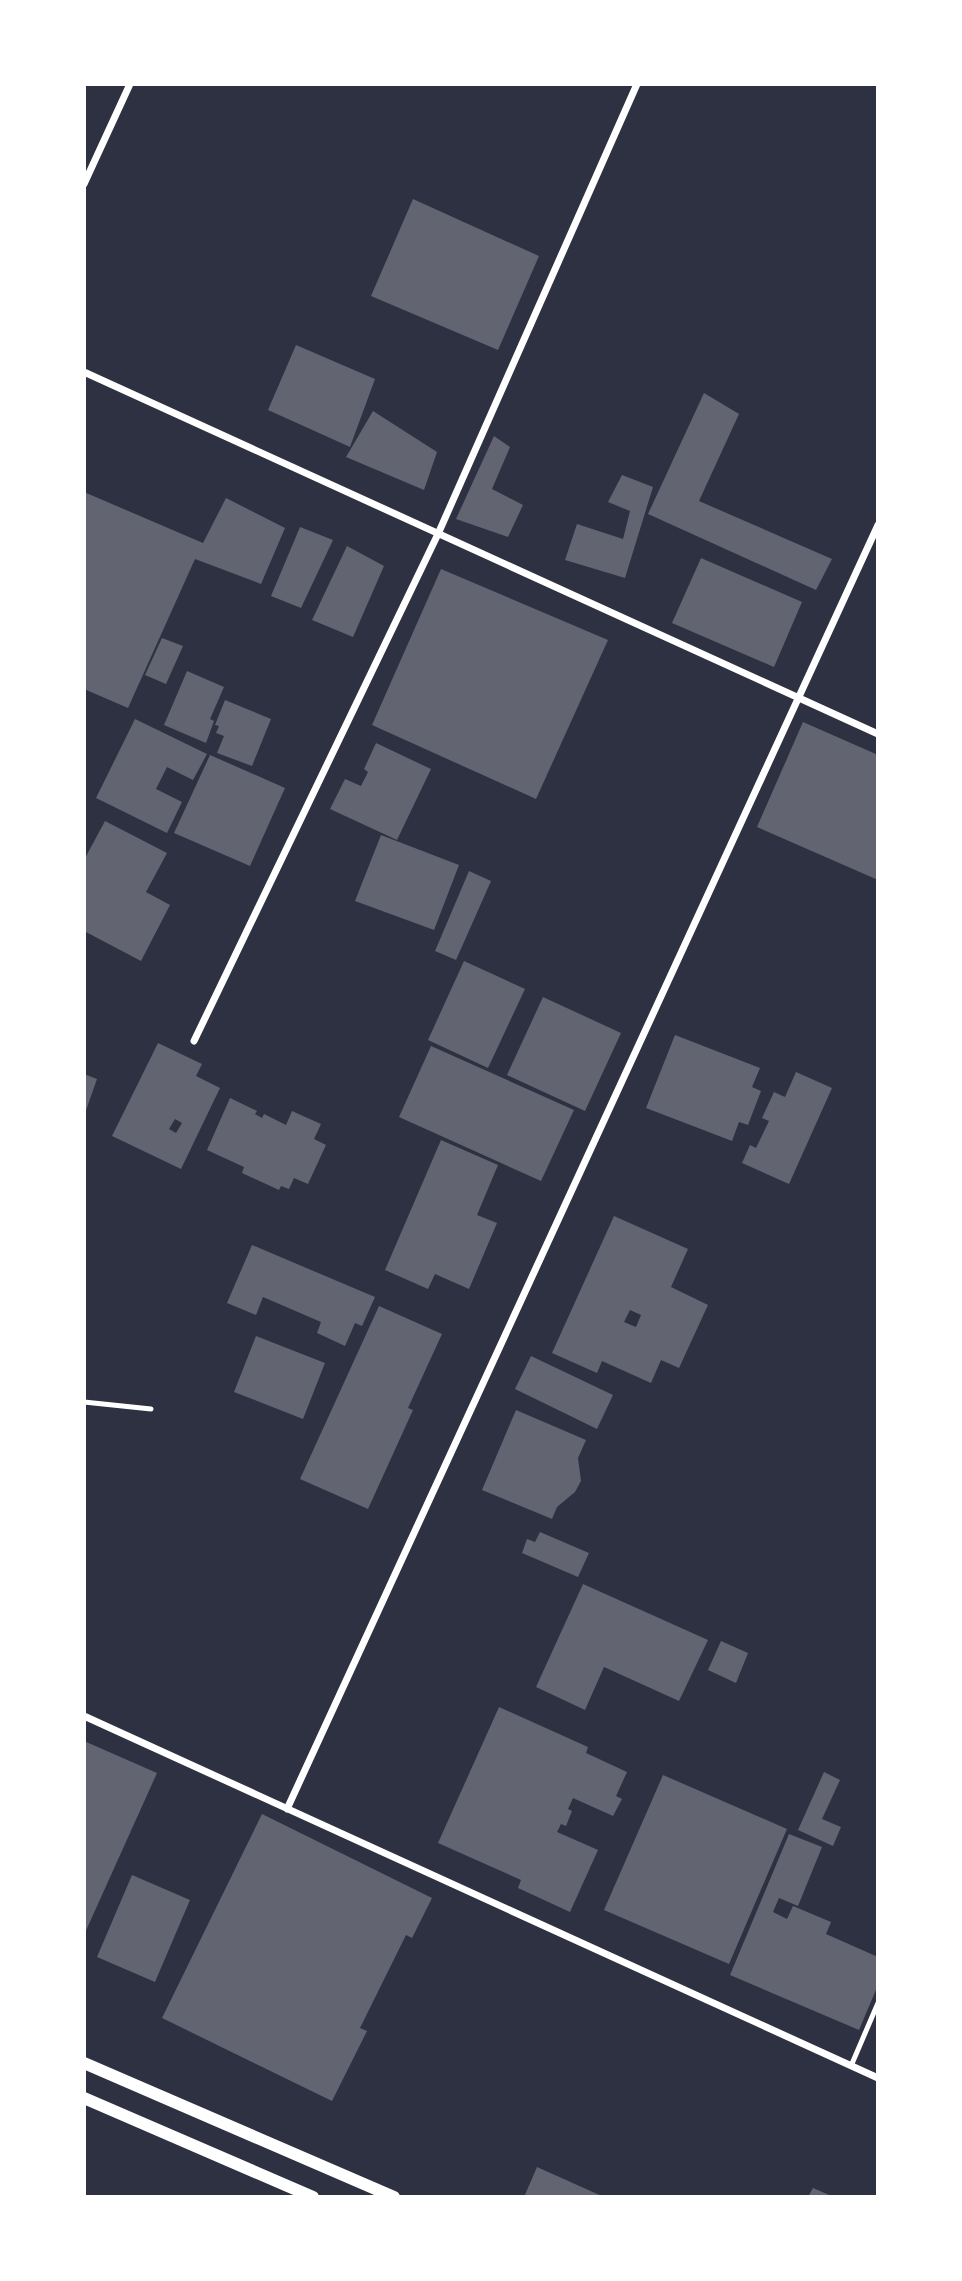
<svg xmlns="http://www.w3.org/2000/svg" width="962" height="2281" font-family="'Titillium Web',sans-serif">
<rect width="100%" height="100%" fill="#2d3142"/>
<path fill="#626471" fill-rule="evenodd" d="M413,199L539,256L498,350L371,296Z
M296,345L375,379L350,447L268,410Z
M704,393L739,414L699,501L832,559L816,590L648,514Z
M373,411L437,452L424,490L346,457Z
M494,436L510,447L492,489L523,505L508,537L456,519Z
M622,475L653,487L625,578L565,560L577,524L623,539L630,511L608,502Z
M84,492L203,543L226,498L285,528L261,584L195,559L128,708L84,689Z
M300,527L333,540L301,608L271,596Z
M347,546L384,566L353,637L312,620Z
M701,558L802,602L774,667L672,623Z
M441,569L608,640L536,799L372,725Z
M162,638L183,646L166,684L145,675Z
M187,671L224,687L210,719L214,721L206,743L164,725Z
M225,700L271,719L252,766L217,753L224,736L216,733L219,726L215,725Z
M135,719L207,754L193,780L167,767L156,789L182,802L167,833L96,798Z
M803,722L878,755V880L757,827Z
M376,743L431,769L397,840L330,809L345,779L361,786L368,772L364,769Z
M210,755L285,788L250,866L174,833Z
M105,821L167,853L146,892L170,905L141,961L84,931V860Z
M381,835L459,865L434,930L355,901Z
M469,871L491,881L456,960L435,951Z
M464,961L525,989L488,1068L428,1040Z
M543,997L621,1033L585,1111L507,1075Z
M675,1035L760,1068L752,1087L761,1091L748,1125L739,1122L732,1141L646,1108Z
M158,1043L202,1064L196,1076L220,1088L181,1169L112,1136ZM175,1119L182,1123L176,1133L169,1129Z
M431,1046L574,1110L541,1181L399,1117Z
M796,1072L832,1088L789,1184L742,1163L750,1145L756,1148L769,1121L762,1118L774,1092L785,1097Z
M84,1074L97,1079L84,1116Z
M230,1098L257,1111L255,1114L262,1118L264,1114L286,1125L292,1111L321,1124L314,1139L326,1145L308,1184L294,1178L289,1189L281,1186L279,1190L242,1173L244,1167L207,1150Z
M441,1140L498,1165L477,1215L497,1223L469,1289L435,1274L428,1289L385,1270Z
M614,1216L688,1249L671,1287L708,1305L679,1368L661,1360L651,1383L602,1361L597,1373L552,1353ZM630,1310L641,1315L636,1327L624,1322Z
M252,1245L375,1297L362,1326L355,1323L345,1346L317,1333L321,1322L263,1297L256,1315L227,1303Z
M379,1306L442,1334L408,1408L413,1410L368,1509L300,1479Z
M256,1336L325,1363L303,1419L234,1392Z
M531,1356L613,1395L597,1429L515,1389Z
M516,1410L586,1440L578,1458L581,1481L575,1492L557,1507L552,1519L482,1490Z
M540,1532L589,1553L578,1577L522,1553L527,1539L535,1542Z
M583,1584L708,1640L679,1701L604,1667L585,1710L536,1687Z
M721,1641L748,1653L736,1683L708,1670Z
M499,1707L588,1747L586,1753L627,1772L616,1796L622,1799L613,1816L573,1798L568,1809L572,1811L566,1826L561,1824L557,1832L598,1850L570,1912L518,1888L521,1880L438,1843Z
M84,1741L157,1773L84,1935Z
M824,1772L840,1780L822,1819L841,1827L833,1846L798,1830Z
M663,1775L787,1829L729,1964L604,1910Z
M262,1814L432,1898L412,1938L406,1935L360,2028L367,2031L332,2101L162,2018Z
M789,1834L822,1847L798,1906L779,1898L773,1912L787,1919L793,1906L831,1922L826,1934L878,1957V1985L859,2030L730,1975Z
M132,1875L190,1900L155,1982L97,1957Z
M537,2167L604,2197H524Z
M813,2188L834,2197H808Z"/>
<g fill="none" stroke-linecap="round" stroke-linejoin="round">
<path stroke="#fff" stroke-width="5" d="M84,1402L151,1409
M851,2066L878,2003"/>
<path stroke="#fff" stroke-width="7" d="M84,184L130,84
M84,372L878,734
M194,1041L438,534L637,84
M84,1716L878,2078
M287,1809L878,525"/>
<path stroke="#fff" stroke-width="12" d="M84,2063L394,2197
M84,2098L313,2197"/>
</g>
<rect width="962" height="2281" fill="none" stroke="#ffffff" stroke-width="172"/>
</svg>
